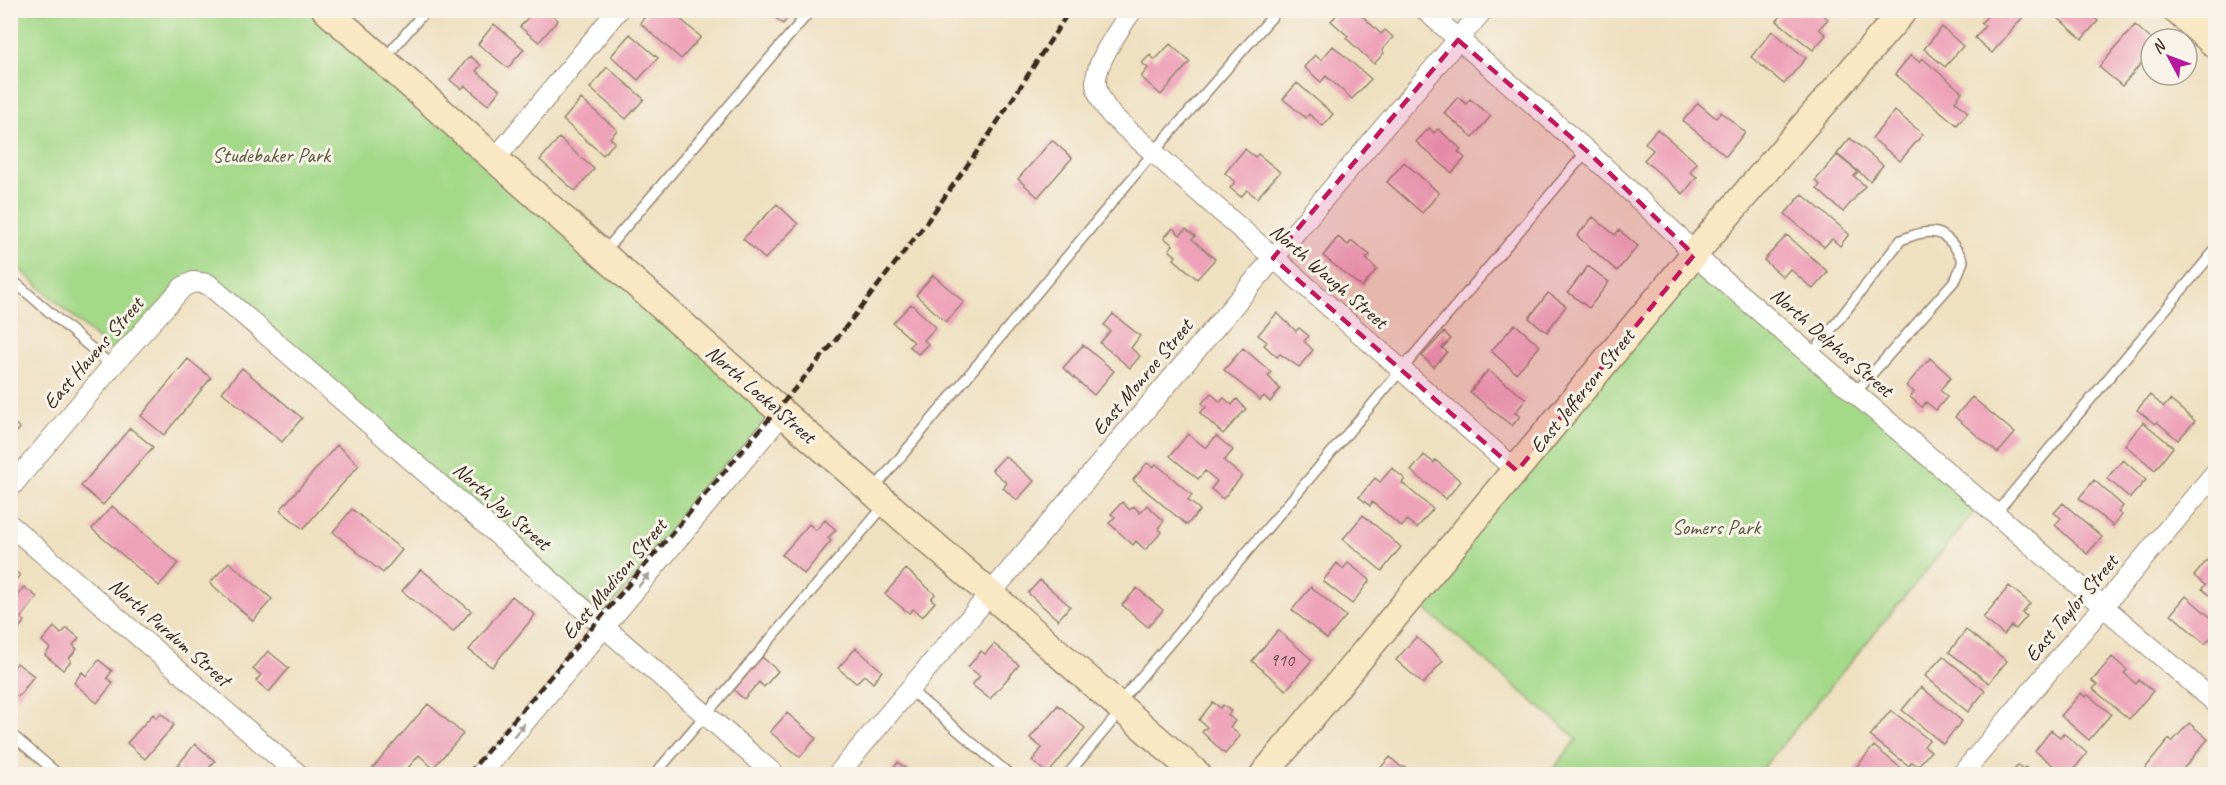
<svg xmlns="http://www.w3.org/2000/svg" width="2226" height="785" font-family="Caveat,sans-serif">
<rect width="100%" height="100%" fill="#f7f3e8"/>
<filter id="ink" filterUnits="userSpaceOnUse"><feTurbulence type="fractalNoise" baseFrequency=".0167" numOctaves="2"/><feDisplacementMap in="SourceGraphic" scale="12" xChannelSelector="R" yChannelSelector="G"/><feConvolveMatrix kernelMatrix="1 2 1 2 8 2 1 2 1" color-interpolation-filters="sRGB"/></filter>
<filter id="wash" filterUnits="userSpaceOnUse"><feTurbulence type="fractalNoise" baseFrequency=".008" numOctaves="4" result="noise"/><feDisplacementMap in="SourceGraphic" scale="24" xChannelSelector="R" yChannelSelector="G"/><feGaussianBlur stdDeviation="1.35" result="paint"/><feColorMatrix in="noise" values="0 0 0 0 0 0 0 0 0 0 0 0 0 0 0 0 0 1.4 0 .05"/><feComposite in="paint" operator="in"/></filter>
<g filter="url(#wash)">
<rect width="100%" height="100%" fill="#efe0c1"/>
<path fill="#a5d98a" stroke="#708254" stroke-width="1.5" d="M11,11H325L783,413L598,620L208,284L183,287L119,358L11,261Z
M1694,255L1982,503L1758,774H1549L1577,739L1412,598Z"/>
<g id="blocks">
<path fill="#eea2ba" d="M534,10H542L546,14L548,11L558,20L539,42L520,27Z
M650,10H670L701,37L681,59L640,23Z
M766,10H794L783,24Z
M1341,10H1356L1381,34L1385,30L1393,37L1382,50L1384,53L1374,64L1346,38L1348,36L1331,21Z
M1785,10H1818L1828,19L1819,29L1826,35L1813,50L1777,21Z
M1988,10H2013L2022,18L1992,53L1975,38L1985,26L1981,23L1990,13Z
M2049,10H2085L2098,21L2082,39Z
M494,24L524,49L508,68L478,44Z
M2135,25L2151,39V52L2122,86L2099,67Z
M1942,27L1963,46L1945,67L1924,49Z
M1772,31L1806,58L1784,84L1751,57Z
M630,34L658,58L638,80L611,56Z
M1170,44L1190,62L1161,95L1141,77L1148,68L1142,63L1150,55L1155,60Z
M1333,46L1371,79L1352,99L1326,76L1321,82L1304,67L1315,55L1321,60Z
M1911,55L1919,62L1922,58L1962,92L1955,101L1968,112L1957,125L1895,74Z
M470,56L481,65L476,71L500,90L488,105L465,86L461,89L450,80Z
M607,67L644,99L626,119L590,88Z
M1297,83L1333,114L1323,126L1309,114L1306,118L1283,99Z
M1458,97L1466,104L1470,99L1491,116L1473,137L1444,113Z
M581,99L617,130L610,138L615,142L603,155L563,120Z
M1698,103L1716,118L1721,112L1745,132L1726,156L1683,121Z
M1895,111L1923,134L1900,161L1872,138Z
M1429,128L1434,133L1438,129L1461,149L1458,152L1465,158L1452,173L1416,142Z
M1657,129L1697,163L1690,172L1697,177L1683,194L1644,160L1653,150L1645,143Z
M559,138L594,169L575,191L540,160Z
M1850,138L1883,165L1870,181L1837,154Z
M1052,140L1072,158L1038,197L1018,179Z
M1245,149L1255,157L1258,154L1280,172L1257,198L1247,190L1241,197L1230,188L1235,182L1225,173Z
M1837,155L1858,172L1854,176L1865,186L1843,212L1817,189L1820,185L1815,181Z
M1404,162L1439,193L1422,213L1387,182Z
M1802,194L1849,234L1840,246L1832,239L1824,247L1785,214Z
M777,204L798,224L765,259L743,239Z
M1593,217L1615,235L1619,230L1638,246L1617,271L1577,236Z
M1173,228L1180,235L1186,229L1195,236L1192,239L1215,259L1197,279L1174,259L1176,256L1169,250L1173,245L1164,238Z
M1787,235L1828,272L1813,289L1790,269L1783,277L1764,260Z
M1338,237L1348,245L1352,241L1370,255L1366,259L1377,269L1362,287L1323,256Z
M1588,266L1609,282L1589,308L1568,292Z
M933,275L964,302L946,322L916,295Z
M1548,293L1566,306L1547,332L1529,318Z
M911,304L936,327L924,340L928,344L918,354L909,346L914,342L893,323Z
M1277,313L1296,331L1299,328L1309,336L1304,341L1313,350L1299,367L1280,354L1277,357L1264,345L1267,342L1258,335Z
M1113,314L1140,336L1131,348L1140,356L1130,368L1100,343L1110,331L1104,325Z
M1515,324L1540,346L1516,373L1491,351Z
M1444,332L1451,339L1442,348L1447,352L1434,367L1422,356Z
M1083,345L1114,371L1094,395L1063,368Z
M1243,348L1271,372L1268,376L1280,389L1270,402L1264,396L1260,400L1224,370Z
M1930,358L1951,377L1940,390L1947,397L1936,410L1926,402L1922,407L1910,397L1914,392L1906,386Z
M188,359L211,378L164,435L141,416Z
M242,368L302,418L282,442L222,392Z
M1488,370L1526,399L1515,413L1520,416L1512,426L1470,392Z
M1211,393L1220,402L1224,398L1232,405L1237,399L1246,409L1223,434L1200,413L1206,407L1202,403Z
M2150,395L2164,407L2170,400L2195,421L2178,440L2157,422L2155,424L2137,410Z
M1972,397L2015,433L1998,453L1955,417Z
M10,420L20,428L10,440Z
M2143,422L2173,447L2155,470L2125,445Z
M130,428L153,447L103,505L81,486Z
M1188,434L1206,448L1216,436L1233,450L1224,461L1242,476L1223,499L1211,489L1217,481L1205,471L1198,479L1170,456Z
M337,445L359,465L303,529L280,510Z
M1424,455L1434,463L1435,460L1461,481L1446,499L1411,471Z
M1005,456L1034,481L1017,500L1003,488L1007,483L992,470Z
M2123,460L2146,480L2130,498L2107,478Z
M1147,463L1153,467L1156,464L1192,495L1188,500L1200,510L1187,525L1133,480Z
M1392,468L1405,479L1402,483L1433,509L1417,528L1407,520L1402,527L1372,502L1370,506L1359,497L1375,478L1380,482Z
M2094,480L2123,506L2118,512L2122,515L2113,526L2079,498Z
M1122,502L1130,510L1134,506L1140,513L1147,505L1164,521L1158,528L1162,532L1145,550L1136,541L1133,545L1109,523L1115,517L1111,514Z
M2063,503L2102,537L2087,554L2055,525L2061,518L2054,513Z
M112,506L178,563L159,586L92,529Z
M352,509L402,550L383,573L333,532Z
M1363,515L1401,547L1382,571L1343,539Z
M825,520L836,530L828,538L831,541L804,574L782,555L809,524L816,530Z
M2210,557L2216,562V597L2214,599L2202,589L2205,585L2194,576Z
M229,562L272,599L253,621L210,583Z
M1337,563L1343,569L1348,563L1370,580L1352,604L1323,581Z
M10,568L20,575L10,587Z
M421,569L471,611L453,632L402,591Z
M906,569L935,594L931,599L935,602L922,617L913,609L909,613L885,594Z
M1040,580L1070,606L1058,620L1028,593Z
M2009,586L2030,603L2022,613L2027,616L2016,629L2011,626L2004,635L1983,618Z
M24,587L37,597L21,618L25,621L17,630L10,625V604Z
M1311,587L1346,616L1327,639L1292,610Z
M1137,588L1163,610L1148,627L1122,605Z
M512,596L535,615L492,667L469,650Z
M2186,596L2216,622V632L2205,644L2171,614Z
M54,627L61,634L67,628L79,638L73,645L77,649L69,658L71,661L63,670L45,655L50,648L42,641Z
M1278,630L1312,660L1286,690L1252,661Z
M1966,630L2007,661L1989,683L1949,652Z
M1416,637L1443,661L1423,684L1396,660Z
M994,644L1019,665L990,699L972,685L980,676L968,667L981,651L985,654Z
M856,648L882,671L873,683L864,675L856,683L838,668Z
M268,651L289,668L269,692L256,681L261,675L253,669Z
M1943,656L1985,691L1968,712L1925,676Z
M762,657L778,671L764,687L759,682L744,699L734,690Z
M2112,657L2127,670L2124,673L2136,684L2139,680L2153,691L2129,719L2093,689L2097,685L2092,681Z
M99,660L112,671L107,678L113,683L97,703L74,683L82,672L86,676Z
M17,663L34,676L18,697L10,691V671Z
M1921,687L1962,721L1943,744L1902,710Z
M2081,693L2085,697L2088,695L2111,714L2089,740L2061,716Z
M1213,702L1220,708L1223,705L1231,711L1228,715L1235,721L1230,727L1240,736L1225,754L1202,732L1207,727L1199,720Z
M428,704L463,734L433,768L419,755L403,774H376L371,770Z
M1058,705L1085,728L1048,774L1032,761L1042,748L1030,738Z
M1891,710L1929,740L1924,746L1931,751L1918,766L1912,762L1909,766L1870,736Z
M161,713L174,725L145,759L127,743L153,714L157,718Z
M787,713L816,738L800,757L770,732Z
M2189,723L2208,739L2179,774H2145L2142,772L2169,739L2172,742Z
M2051,730L2060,737L2063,733L2087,753L2070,774H2064L2035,751Z
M195,744L215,761L204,774H168L172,769L177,772L180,767L178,765Z
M1874,746L1908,774H1855L1852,772Z
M1390,757L1401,767H1405L1414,774H1375Z
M898,762L913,774H889Z
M2018,766L2023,770L2025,767L2034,774H2010Z"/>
</g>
</g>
<g filter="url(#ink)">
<use href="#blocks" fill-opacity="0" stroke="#958570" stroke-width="1.5"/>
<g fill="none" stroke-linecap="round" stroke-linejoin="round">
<defs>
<path id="lane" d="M385,58L426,10
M604,252L811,10
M10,278L112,366
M1813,357L1819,345L1901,240C1933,226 1947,229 1963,261L1956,279L1855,393
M874,489L1153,153L1278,10
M1995,514L2216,249
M910,690L1009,774
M1119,703L1587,151
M10,733L58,774
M655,774L885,505
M1068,774L1120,712"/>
<path id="street" d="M1132,10C1121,27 1095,62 1096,82C1096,94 1105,107 1112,116L1517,471
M1425,10L1587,151L1678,236L1694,255L2216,703
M495,159L618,10
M10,488L112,366L183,287L193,282L208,284L774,774
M10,525L298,774
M481,774L783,413
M838,774L1483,10
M1962,774L2216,472"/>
<path id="secondary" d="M326,10L802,430L1197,774
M2176,10L2216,45
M1264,774L1711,234L1904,10"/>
</defs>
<use href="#lane" stroke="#958570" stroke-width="12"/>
<use href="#street" stroke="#958570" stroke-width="22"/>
<use href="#secondary" stroke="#958570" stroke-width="30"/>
<use href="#lane" stroke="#fff" stroke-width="9"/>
<use href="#street" stroke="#fff" stroke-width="20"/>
<use href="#secondary" stroke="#fae7c3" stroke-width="27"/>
<path stroke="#3b2a1e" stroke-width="4.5" stroke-dasharray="9 4.5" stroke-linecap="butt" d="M468,774L831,346L921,230L991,132L1070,10"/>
</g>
<defs><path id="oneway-solid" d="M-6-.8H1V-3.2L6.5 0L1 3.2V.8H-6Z" transform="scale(1.5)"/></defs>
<g fill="#a79f9a">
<use href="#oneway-solid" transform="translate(644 580) rotate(-50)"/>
<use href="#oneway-solid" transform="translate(519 730) rotate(-50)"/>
</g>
</g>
<path fill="#c2185b" fill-opacity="0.2" stroke="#c2185b" stroke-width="4.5" stroke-dasharray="12 8" stroke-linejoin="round" d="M1458,40L1587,151L1694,255L1517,471L1273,258Z"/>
<g text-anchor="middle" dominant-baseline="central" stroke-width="6" stroke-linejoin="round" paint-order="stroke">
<g font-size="18" fill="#684845">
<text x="1282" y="660">910</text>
</g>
<g font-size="21" fill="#565639" stroke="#f7f3e8">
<text x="271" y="155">Studebaker Park</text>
<text x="1716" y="527">Somers Park</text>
</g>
<g font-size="21" fill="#3b2a1e" stroke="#f7f3e8">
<text transform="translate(1329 276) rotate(41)">North Waugh Street</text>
<text transform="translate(1832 342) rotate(41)">North Delphos Street</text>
<text transform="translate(93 353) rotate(-49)">East Havens Street</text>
<text transform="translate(1142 377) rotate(-50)">East Monroe Street</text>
<text transform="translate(1582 391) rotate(-51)">East Jefferson Street</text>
<text transform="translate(761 394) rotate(41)">North Locke Street</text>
<text transform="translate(502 506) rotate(41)">North Jay Street</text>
<text transform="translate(614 579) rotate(-50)">East Madison Street</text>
<text transform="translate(2071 608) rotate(-50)">East Taylor Street</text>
<text transform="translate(170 632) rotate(41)">North Purdum Street</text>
</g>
</g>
<rect width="2226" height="785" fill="none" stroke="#f7f3e8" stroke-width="36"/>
<g transform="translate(2169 57) rotate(311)"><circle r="28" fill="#f7f3e8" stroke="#aca397" stroke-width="1.5"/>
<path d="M0-4.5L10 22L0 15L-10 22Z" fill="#b5179e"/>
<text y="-9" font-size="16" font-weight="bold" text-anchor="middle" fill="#3b2a1e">N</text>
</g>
</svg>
